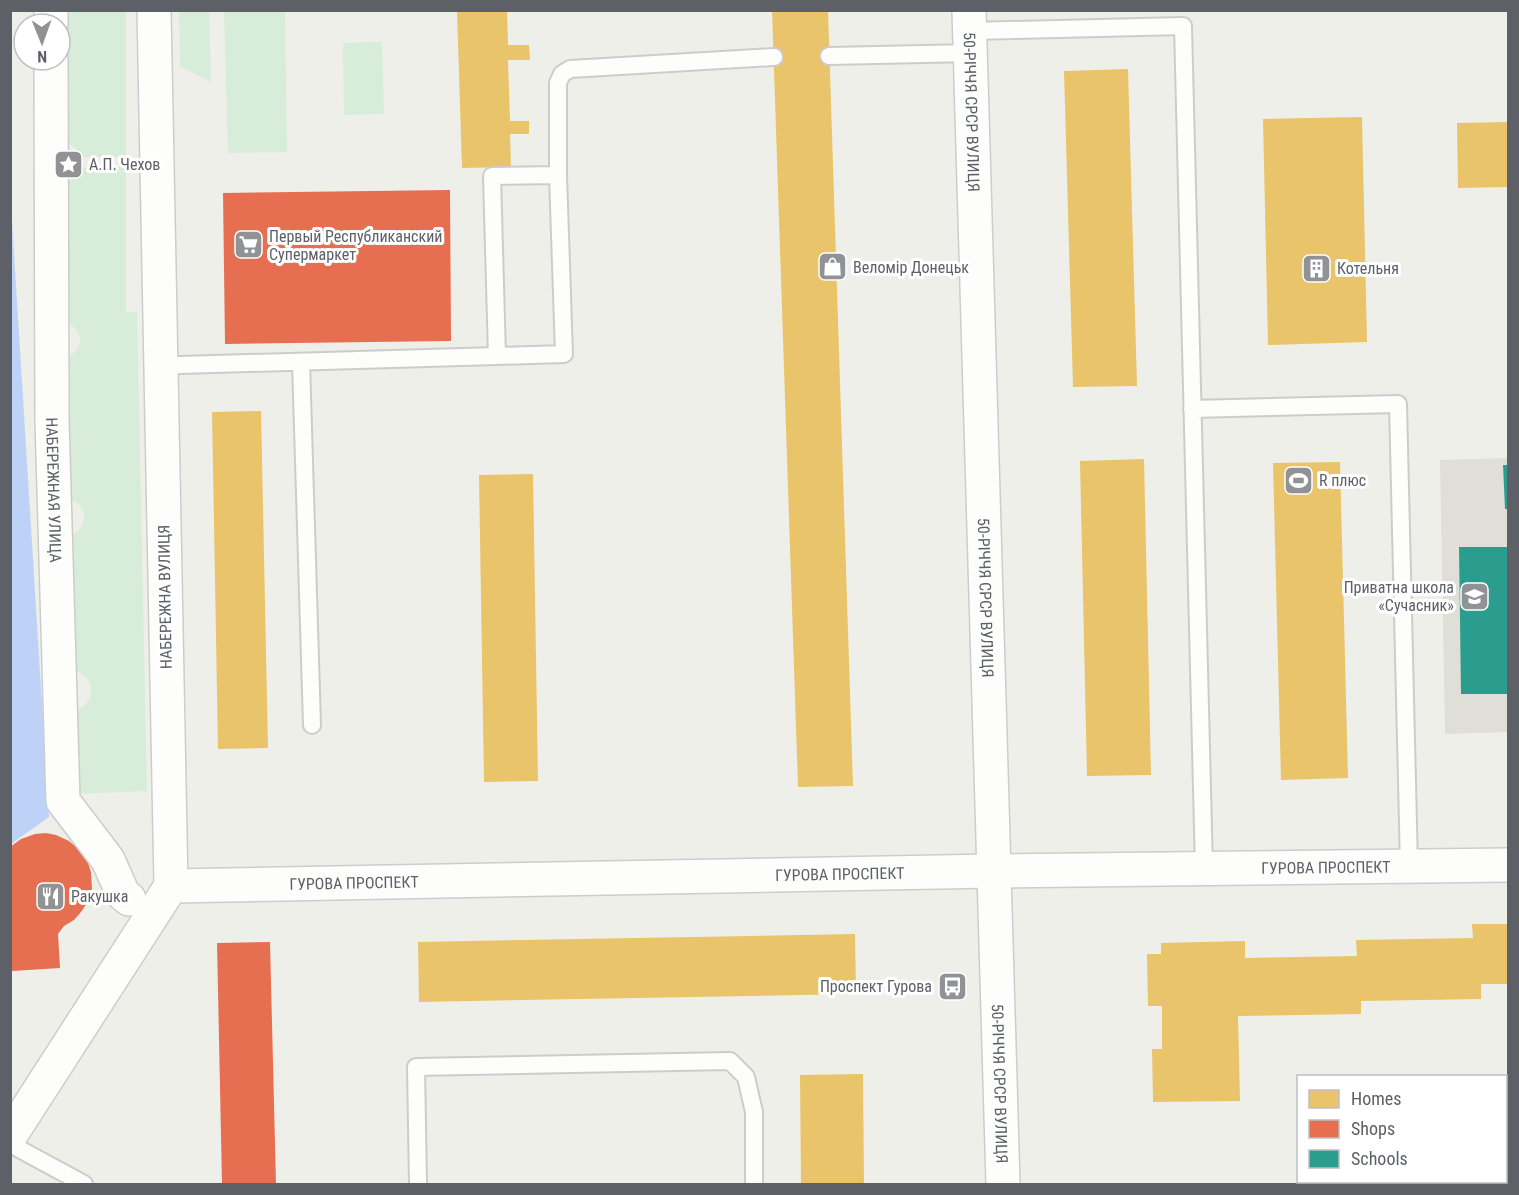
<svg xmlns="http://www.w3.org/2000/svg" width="1519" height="1195" font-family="'Roboto Condensed',sans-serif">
<rect width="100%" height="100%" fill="#efefe9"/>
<path fill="#dfdfd7" d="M1508,458V732L1445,734L1440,460Z"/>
<path fill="#d7ecd9" d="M64,11H126V157H82C77,148 72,145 63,142Z
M179,11H209L211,82L180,66Z
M224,11H285L287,152L228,153Z
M382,42L384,114L344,115L343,43Z
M126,167V312H137L147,791L71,794L72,712C98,704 98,676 71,670L66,537C91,530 90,502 65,498L61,359C86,353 86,329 63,321L61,183C72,181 77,178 82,168Z"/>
<path fill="#bed2f8" d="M10,189L49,817L11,844H10Z"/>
<path fill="#e9c46a" d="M457,10H507L508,45H529L530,60H508L510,121H529V134H510L511,167L462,168Z
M772,10H828L853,786L798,787Z
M1128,69L1137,386L1073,387L1064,71Z
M1362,117L1367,342L1268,345L1263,119Z
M1508,122V187L1458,188L1457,123Z
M261,411L268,748L218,749L212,412Z
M1144,459L1151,775L1087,776L1080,461Z
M1340,462L1348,778L1281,780L1273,463Z
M533,474L538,781L484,782L479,475Z
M1472,924H1508V984H1481V999L1361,1001V1014L1238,1016L1240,1101L1153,1102L1152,1049H1162V1006H1148L1147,954H1161V943L1245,941V958L1357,956L1356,940L1473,938Z
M855,934L856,994L419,1002L418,942Z
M863,1074L864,1184H801L800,1075Z"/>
<path fill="#e76f51" d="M450,190L451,341L225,344L223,193Z
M46,833L56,835L69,841L80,850L87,860L91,872L92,889L87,903L81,912L74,920L64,926L58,934L60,968L12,971L10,951V847L21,839L35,834Z
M270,942L276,1184H222L217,943Z"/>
<path fill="#2a9d8f" d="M1503,465H1508V509H1505Z
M1459,547H1508V694H1461Z"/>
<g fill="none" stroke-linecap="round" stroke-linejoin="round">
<defs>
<path id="lane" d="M970,31L1183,26L1204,869
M829,56L971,53
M558,175V83L562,74L570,69L774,57
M301,362L312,725
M160,367L180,365L497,356L492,176L558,175L564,354L497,356
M1192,409L1398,404L1409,866
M10,1144L84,1184
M418,1184L416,1067L730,1061L746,1077L754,1112V1184"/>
<g id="street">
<path d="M51,24V10"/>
<path id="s1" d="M51,60L52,421L63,801L108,860L123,894L129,899"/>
</g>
<g id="secondary">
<path id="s2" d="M969,10L1003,1184"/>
<path id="s3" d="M171,886L993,871L1508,865"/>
<path d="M10,1136L171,886L154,10"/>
</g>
</defs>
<use href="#lane" stroke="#cccdcb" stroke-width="20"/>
<use href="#street" stroke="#cccdcb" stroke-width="36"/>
<use href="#secondary" stroke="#cccdcc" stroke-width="36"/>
<use href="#lane" stroke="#fdfdfc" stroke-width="16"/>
<use href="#street" stroke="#fdfdfc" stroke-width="33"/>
<use href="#secondary" stroke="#fdfdfc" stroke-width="33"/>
</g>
<defs>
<symbol id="sight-square" viewBox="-11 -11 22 22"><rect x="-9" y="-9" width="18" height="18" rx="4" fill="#919295" stroke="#fff"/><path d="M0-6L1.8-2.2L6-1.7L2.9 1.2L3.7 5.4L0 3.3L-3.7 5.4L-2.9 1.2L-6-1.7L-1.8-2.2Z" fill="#fff"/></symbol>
<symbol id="supermarket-square" viewBox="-11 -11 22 22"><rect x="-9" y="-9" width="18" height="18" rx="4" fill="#919295" stroke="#fff"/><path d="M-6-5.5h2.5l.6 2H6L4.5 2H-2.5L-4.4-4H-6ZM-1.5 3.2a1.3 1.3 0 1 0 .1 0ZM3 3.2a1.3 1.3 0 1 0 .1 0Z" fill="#fff"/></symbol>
<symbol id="shop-square" viewBox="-11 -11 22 22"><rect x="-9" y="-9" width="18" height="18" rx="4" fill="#919295" stroke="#fff"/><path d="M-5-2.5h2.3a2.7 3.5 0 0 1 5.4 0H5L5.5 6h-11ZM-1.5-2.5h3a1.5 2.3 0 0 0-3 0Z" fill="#fff"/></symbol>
<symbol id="building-square" viewBox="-11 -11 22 22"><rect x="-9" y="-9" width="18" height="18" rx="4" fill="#919295" stroke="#fff"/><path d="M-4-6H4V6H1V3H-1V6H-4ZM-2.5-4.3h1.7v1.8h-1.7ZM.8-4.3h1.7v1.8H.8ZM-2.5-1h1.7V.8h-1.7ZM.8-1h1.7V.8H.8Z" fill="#fff"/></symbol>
<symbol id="stadium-square" viewBox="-11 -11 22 22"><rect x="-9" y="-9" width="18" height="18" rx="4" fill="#919295" stroke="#fff"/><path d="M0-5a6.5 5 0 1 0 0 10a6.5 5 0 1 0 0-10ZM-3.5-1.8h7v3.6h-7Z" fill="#fff"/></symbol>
<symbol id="school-square" viewBox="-11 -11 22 22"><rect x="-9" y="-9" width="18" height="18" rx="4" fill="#919295" stroke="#fff"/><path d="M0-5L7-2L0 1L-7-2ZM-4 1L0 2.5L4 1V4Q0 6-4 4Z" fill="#fff"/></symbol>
<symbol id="restaurant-square" viewBox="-11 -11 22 22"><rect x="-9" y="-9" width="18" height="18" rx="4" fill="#919295" stroke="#fff"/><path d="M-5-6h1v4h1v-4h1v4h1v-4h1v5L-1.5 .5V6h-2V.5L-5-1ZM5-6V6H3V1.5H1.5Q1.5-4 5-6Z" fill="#fff"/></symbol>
<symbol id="bus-square" viewBox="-11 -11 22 22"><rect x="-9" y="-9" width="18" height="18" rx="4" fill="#919295" stroke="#fff"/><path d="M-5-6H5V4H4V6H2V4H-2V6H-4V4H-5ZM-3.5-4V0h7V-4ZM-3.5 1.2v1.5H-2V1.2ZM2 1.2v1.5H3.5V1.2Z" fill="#fff"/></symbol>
</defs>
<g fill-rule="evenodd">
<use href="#sight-square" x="52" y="148" width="33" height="33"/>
<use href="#supermarket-square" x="232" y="228" width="33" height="33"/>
<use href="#shop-square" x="816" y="250" width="33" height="33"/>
<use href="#building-square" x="1300" y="252" width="33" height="33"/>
<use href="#stadium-square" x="1282" y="464" width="33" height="33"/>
<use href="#school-square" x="1458" y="580" width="33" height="33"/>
<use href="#restaurant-square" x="34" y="880" width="33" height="33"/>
<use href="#bus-square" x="936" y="970" width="33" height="33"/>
</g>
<g text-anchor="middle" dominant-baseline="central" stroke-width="6" stroke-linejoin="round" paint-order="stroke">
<g font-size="16" fill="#5e6068" stroke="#fff">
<text stroke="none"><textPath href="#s2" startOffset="102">50-РІЧЧЯ СРСР ВУЛИЦЯ</textPath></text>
<text stroke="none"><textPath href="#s1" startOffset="430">НАБЕРЕЖНАЯ УЛИЦА</textPath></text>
<text transform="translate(165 597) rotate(-91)">НАБЕРЕЖНА ВУЛИЦЯ</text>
<text stroke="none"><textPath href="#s2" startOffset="588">50-РІЧЧЯ СРСР ВУЛИЦЯ</textPath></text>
<text stroke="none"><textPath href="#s3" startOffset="1155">ГУРОВА ПРОСПЕКТ</textPath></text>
<text stroke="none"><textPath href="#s3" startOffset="669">ГУРОВА ПРОСПЕКТ</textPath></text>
<text stroke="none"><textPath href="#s3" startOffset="183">ГУРОВА ПРОСПЕКТ</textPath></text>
<text stroke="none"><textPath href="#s2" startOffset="1074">50-РІЧЧЯ СРСР ВУЛИЦЯ</textPath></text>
</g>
<g font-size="16" fill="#5e6068" stroke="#fff" text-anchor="start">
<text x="89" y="164">А.П. Чехов</text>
<text x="269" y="236">Первый Республиканский<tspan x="269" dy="18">Супермаркет</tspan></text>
<text x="853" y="267">Веломір Донецьк</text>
<text x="1337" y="268">Котельня</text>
<text x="1319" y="480">R плюс</text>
<text x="1454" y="587" text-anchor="end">Приватна школа<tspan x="1454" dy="18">«Сучасник»</tspan></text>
<text x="71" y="896">Ракушка</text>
<text x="932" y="986" text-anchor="end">Проспект Гурова</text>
</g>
</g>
<rect width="1519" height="1195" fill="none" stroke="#5e6068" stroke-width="24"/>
<rect x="1297" y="1075" width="210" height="108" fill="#ffffff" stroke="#bfbfc3" stroke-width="1.5"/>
<rect x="1309" y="1090" width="30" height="18" fill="#e9c46a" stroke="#bfbfc3" stroke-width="1.5"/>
<text x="1351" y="1105" font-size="18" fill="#5e6068">Homes</text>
<rect x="1309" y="1120" width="30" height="18" fill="#e76f51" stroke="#bfbfc3" stroke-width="1.5"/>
<text x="1351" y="1135" font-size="18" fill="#5e6068">Shops</text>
<rect x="1309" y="1150" width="30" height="18" fill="#2a9d8f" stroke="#bfbfc3" stroke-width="1.5"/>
<text x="1351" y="1165" font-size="18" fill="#5e6068">Schools</text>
<g transform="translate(42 42) rotate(179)"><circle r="28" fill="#ffffff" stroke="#bfbfc3" stroke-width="1.5"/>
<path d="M0-4.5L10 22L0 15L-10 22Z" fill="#919295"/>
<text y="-9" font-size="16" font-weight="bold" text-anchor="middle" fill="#5e6068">N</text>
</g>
</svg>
